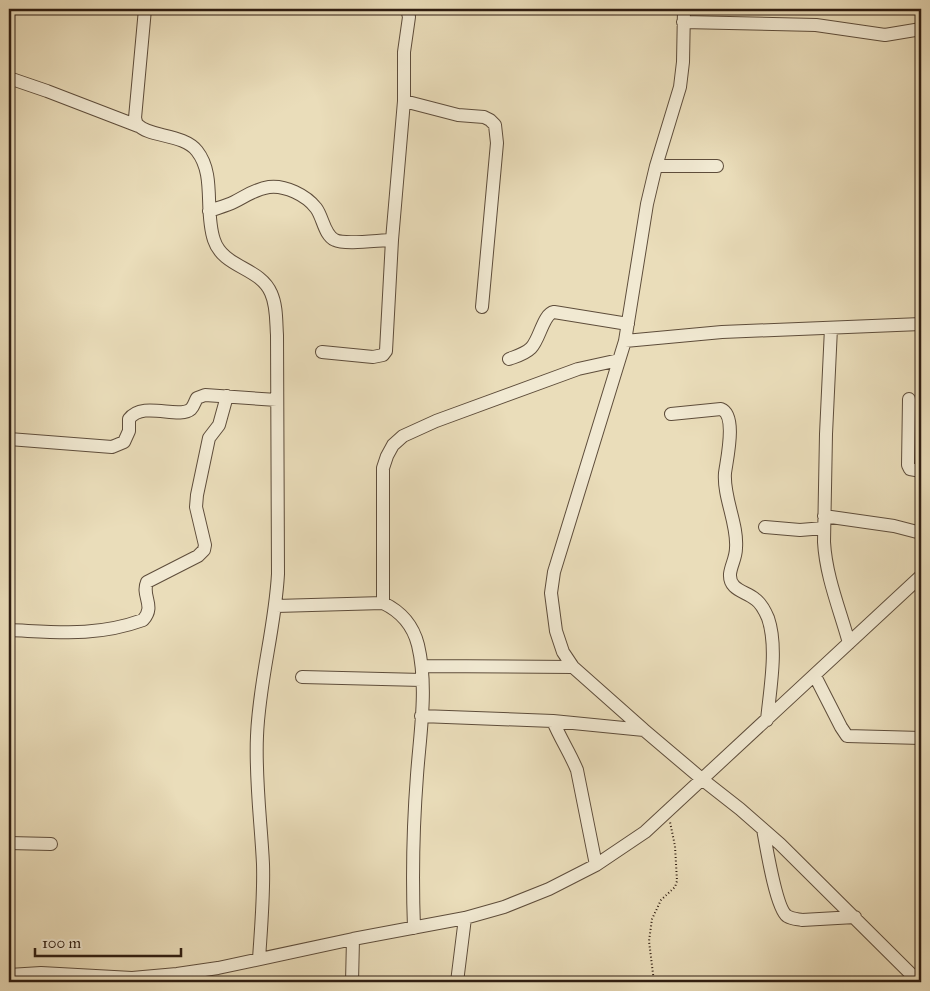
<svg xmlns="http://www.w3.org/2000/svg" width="930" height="991" font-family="'IM FELL Great Primer',serif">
<rect width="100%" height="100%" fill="#eaddba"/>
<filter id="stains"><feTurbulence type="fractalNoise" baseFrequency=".004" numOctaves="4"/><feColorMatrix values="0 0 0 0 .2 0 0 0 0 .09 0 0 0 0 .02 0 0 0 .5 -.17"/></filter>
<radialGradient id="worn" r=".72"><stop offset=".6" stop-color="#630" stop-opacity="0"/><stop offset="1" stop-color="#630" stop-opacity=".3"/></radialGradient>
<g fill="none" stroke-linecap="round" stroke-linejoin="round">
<defs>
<path id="minor" d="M145,9L135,118C136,121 136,124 138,125C149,137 184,134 197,151C216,175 204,211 214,240C223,268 260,267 271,293C277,306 276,322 277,335L278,574C275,629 259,681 257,736C255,779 261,822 263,864C264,896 261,928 259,959
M684,9L683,62L680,87L656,166L647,204L625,341L554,572L551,593L556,631L563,652L573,667L644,730L703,780L740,809L780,844L919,982
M683,22L816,25L885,35L921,29
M9,78L47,91L138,126
M404,101L458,115L484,117L490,120L495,125L497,143L482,307
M656,166H717
M209,211C217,208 226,206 234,202C246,196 255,189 269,187C285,185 306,195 316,208C323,217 324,235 335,240C345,245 380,240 392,240
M831,328L826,434L824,542C826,577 840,610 849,643
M625,341L722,332L921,324
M322,352L373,357L383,355L386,351L392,240L404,101V52L409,17L407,9
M509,359C517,356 525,354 531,348C540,339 543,314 554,312L628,324
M909,399L908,465L910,469L921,471
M671,414L721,409C737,415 727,458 725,473C723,497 738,524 736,548C736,558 731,565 730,574C729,590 745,591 755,599C761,603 765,611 768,618C778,647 770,689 767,720
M9,439L112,447L124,442L129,431V419C143,400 179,420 191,409C194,406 195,401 197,398L205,395L277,400
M824,516L894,526L921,533
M765,527L800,530L824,528
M383,603C402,612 413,625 418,645C428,687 420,733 417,775C413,827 412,876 414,928
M276,606L383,603V468L387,456L393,445L403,436L436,421L578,369L619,360
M9,630C57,632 96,637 143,620C156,606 141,596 147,582L198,556L204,550L205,545L196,507L197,495L209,438L219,425L227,396
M422,666L573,667
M815,676L841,727L847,736L921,738
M302,677L422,680
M421,716L553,721L644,730
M553,721C560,738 570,753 577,770L596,865
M763,829C766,845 776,908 787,916C792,919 797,919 802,920L855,917
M9,843L51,844
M9,975L41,973L132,978L177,974L218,968L353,939L465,918L504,907L549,889L596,865L645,832L921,576
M352,982L353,939
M457,982L465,918"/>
</defs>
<use href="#minor" stroke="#5e4d3b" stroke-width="14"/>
<path stroke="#2f1d11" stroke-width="2" stroke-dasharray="1 2.5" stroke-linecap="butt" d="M654,982L649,941L652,919L661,900L675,887L677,881L675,846L670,822"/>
<use href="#minor" stroke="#f1e9d2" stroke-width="12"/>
</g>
<rect width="930" height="991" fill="none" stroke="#eaddba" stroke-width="30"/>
<rect x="10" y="10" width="910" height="971" fill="none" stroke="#2f1d11" stroke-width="2.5"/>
<rect x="15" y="15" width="900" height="961" fill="none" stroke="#2f1d11"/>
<path d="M35 948v8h146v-8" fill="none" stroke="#2f1d11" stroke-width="2.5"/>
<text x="42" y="948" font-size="15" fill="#2f1d11" stroke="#f1e9d2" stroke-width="4" paint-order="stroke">100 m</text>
<rect width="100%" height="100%" filter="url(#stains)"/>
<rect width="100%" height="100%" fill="url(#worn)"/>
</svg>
